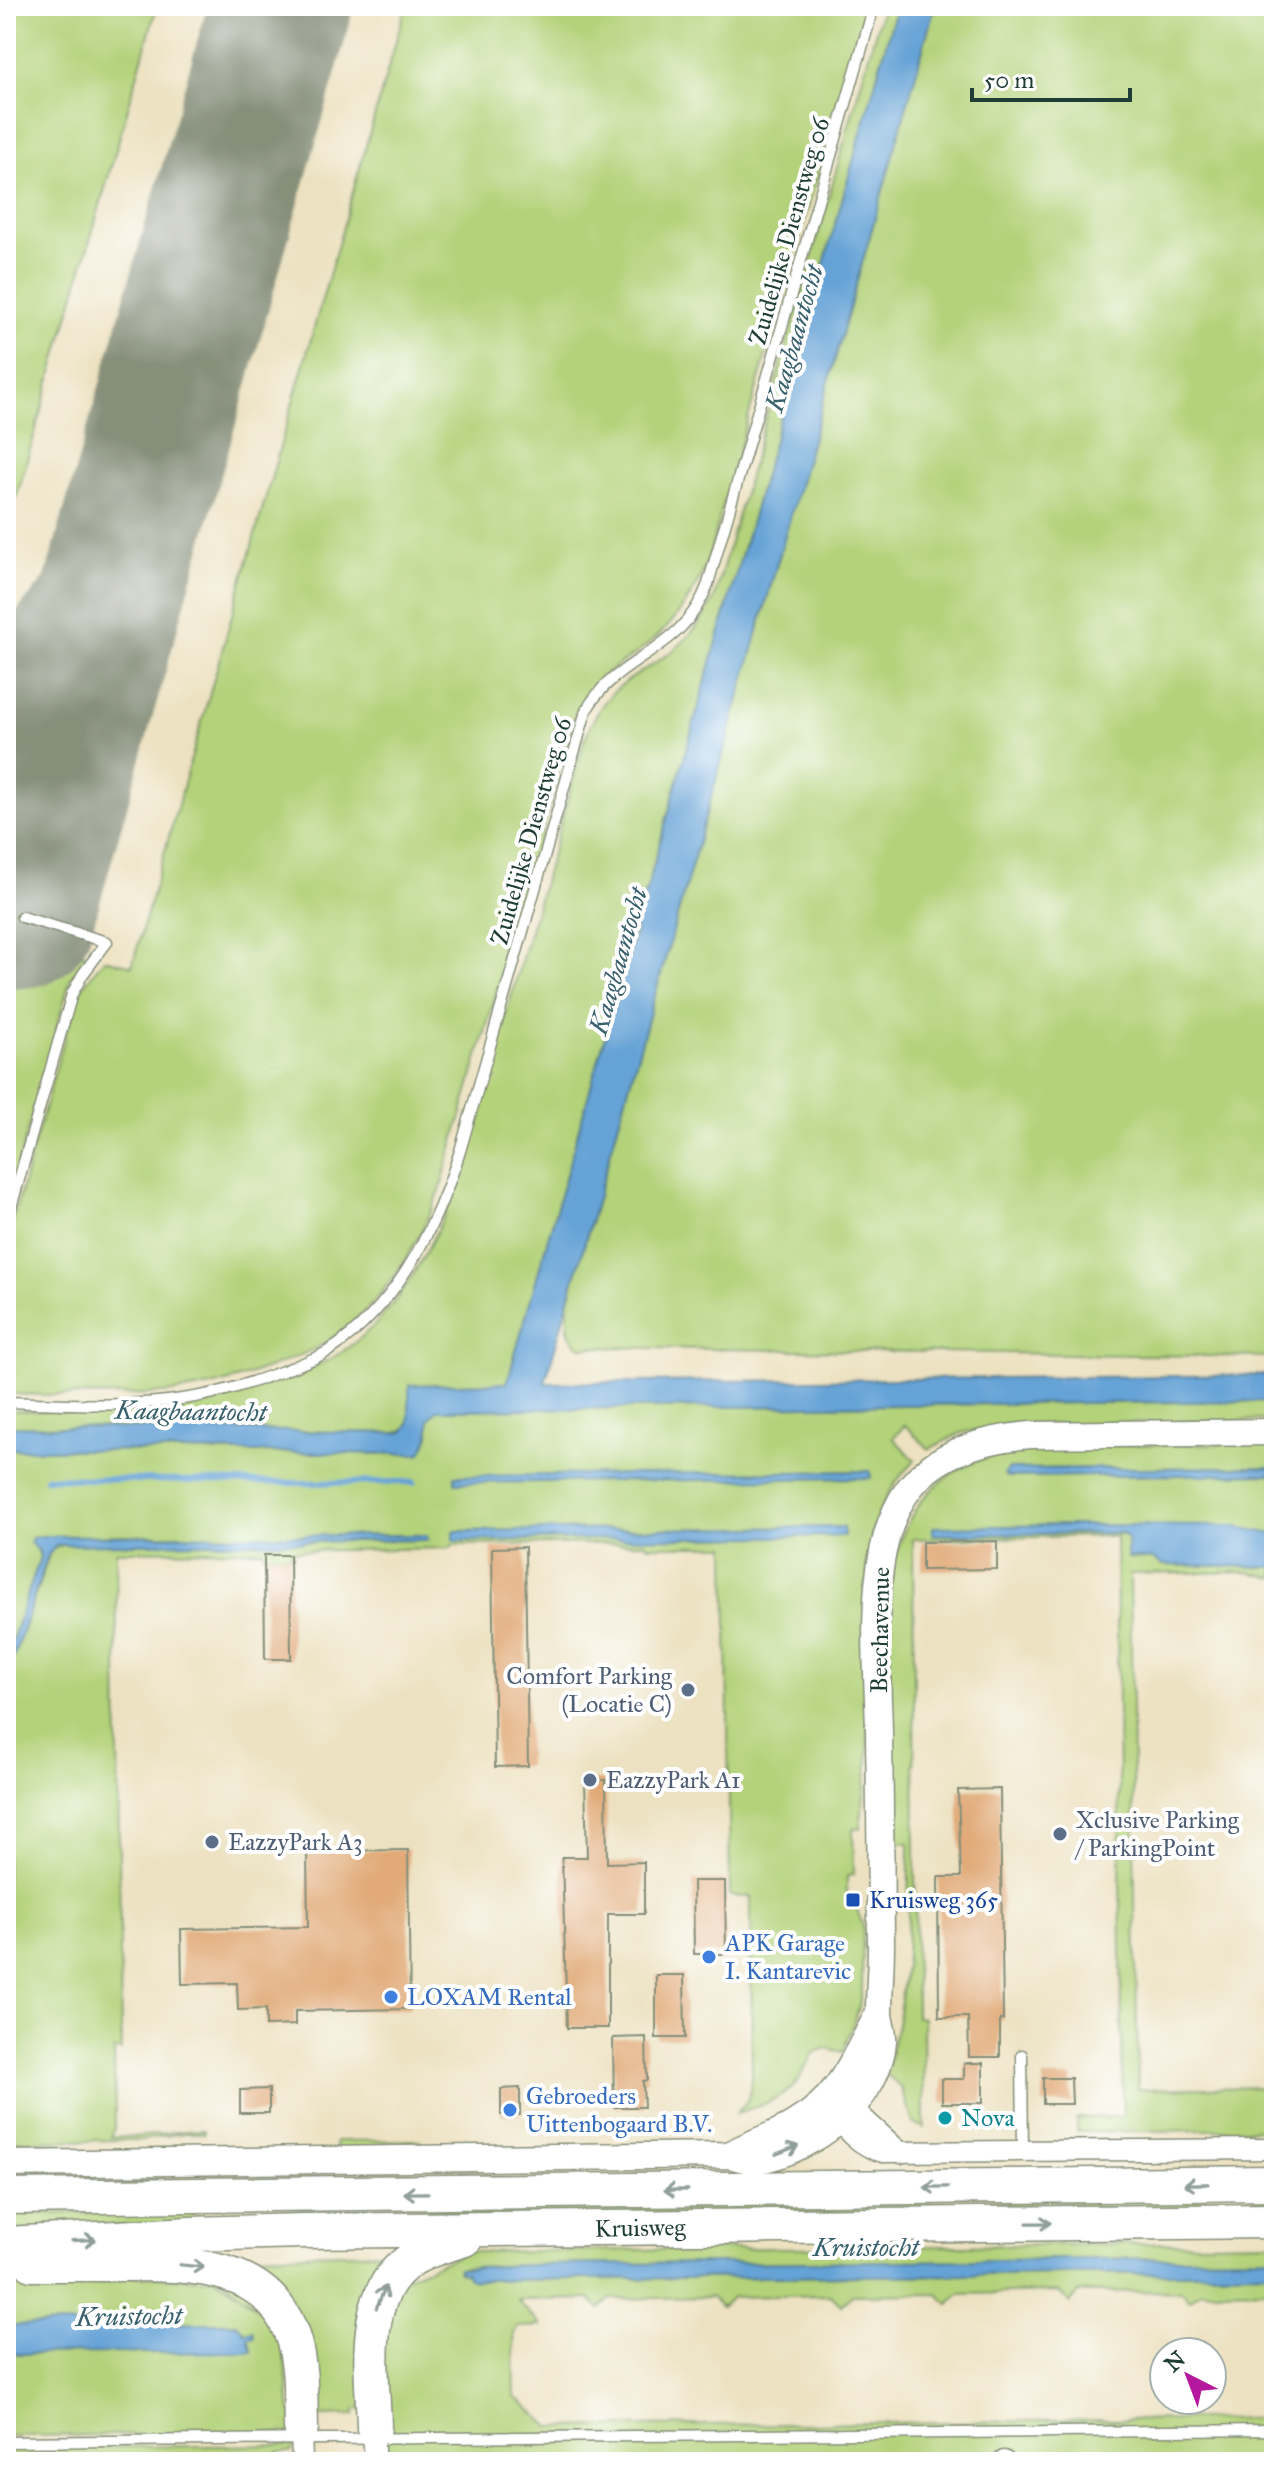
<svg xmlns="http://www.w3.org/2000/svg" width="1280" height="2468" font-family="'IM FELL Great Primer',serif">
<rect width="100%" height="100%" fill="#fff"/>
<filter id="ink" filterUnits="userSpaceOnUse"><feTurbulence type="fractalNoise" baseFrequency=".0125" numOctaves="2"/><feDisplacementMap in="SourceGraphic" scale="16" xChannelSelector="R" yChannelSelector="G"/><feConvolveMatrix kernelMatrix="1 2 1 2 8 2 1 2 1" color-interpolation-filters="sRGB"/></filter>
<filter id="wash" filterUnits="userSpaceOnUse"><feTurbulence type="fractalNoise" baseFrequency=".006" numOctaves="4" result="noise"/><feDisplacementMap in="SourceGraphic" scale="32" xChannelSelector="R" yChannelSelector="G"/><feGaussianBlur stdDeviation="1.8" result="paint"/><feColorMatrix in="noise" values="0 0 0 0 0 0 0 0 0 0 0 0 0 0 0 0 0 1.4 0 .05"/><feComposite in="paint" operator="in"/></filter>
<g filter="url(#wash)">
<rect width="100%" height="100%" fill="#ece1c0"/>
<path fill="#b3d279" stroke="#698856" stroke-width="2" fill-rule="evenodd" d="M6,6H157L6,534Z
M406,6H866L706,565C693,595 677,621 651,642C619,669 600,667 577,709L440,1190C417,1248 380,1309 325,1343C308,1353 289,1360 270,1367C242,1378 212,1388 182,1391C124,1398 64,1395 6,1394V1243L73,1008L81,989L104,959L132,966Z
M883,6H897L507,1383L409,1385V1423L407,1428L397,1433L6,1426V1410C101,1414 188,1413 278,1381C304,1372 332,1361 354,1343C400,1309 435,1239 457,1186L585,738C590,727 595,715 602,705C620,681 648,669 671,652C691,637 703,620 714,599Z
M935,6H1274V1357L581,1347C563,1336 568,1318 569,1299Z
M6,931L88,955L71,977L6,1207Z
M1274,1401V1420L999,1425L961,1433L929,1449L905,1425L893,1438L915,1460C885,1490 871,1522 867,1564L868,1763L860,1828H853L854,1875L847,1876V1902H854L863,1926L862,1987L859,2007L843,2052L826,2048L815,2052C808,2061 804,2071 798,2080C785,2100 758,2106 737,2113L748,2099L752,2080L751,1897L730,1896L726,1546H647L646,1543L452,1545L451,1548L294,1551V1555H264L263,1550L116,1551L121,2050H114L115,2128L111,2137C142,2139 173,2130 204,2130V2133H183L142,2140L6,2141V1679L51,1550L64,1544L427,1540L170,1535L40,1536L37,1548L40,1557L6,1659V1449L415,1454L421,1453L429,1419L437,1410ZM843,1527V1536L454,1540L455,1531Z
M1274,1443V1467L1010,1469L1007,1477L1274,1474V1534L1221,1526L1069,1525L933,1528L934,1535L1121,1533L1127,1538V1558L1153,1559L1163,1565L1274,1567V1578L1249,1572L1130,1574L1138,2089L1274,2087V2129L1077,2132V2118L1123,2117L1116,1536L913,1539L916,2017L923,2018L924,2128L913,2123L901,2088L885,2074C908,1997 909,1923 909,1843L896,1842L891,1818C891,1767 891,1716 890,1666C890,1629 887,1587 897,1551C928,1442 1030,1447 1122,1445C1173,1445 1223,1444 1274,1443Z
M420,2140V2149L337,2150L336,2141Z
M1274,2199V2209L265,2219V2211Z
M193,2211L194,2222L6,2232V2214Z
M1274,2242V2257L532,2265L462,2267L458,2269L459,2272L465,2273L468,2278L475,2280L1274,2272V2290L1201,2291L1190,2300L1181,2291L1080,2292L1070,2303L1059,2292L959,2294L949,2304L938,2294L852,2295L841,2305L831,2295L732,2297L721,2307L711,2297L610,2299L600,2309L590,2299L517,2300L541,2326L518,2327L514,2334L515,2397L525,2404L550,2427L1274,2418V2462H381L379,2349L399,2280L466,2252Z
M407,2252L361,2409H355V2415L320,2416L319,2412H314L299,2332L180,2256Z
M37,2273L223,2279L281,2331L294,2433L6,2436V2354L252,2351L248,2339L252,2331L246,2333L237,2323L6,2325V2274Z
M294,2445L292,2452H278V2454L6,2458V2448Z"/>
<path fill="#65a2d6" stroke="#427085" stroke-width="2" d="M897,6H935L545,1383L1274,1375V1401L437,1410L429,1419V1438L421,1453L415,1454L6,1449V1426L397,1433L403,1432L409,1423V1385L507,1383Z
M1274,1467V1474L1007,1477L1004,1474L1009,1469Z
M870,1471L871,1478L455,1483V1476Z
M1069,1525L1232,1526L1274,1534V1567L1163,1565L1153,1559L1127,1557V1537L1121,1533L933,1535V1527Z
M843,1527L844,1536L454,1541V1531Z
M427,1535L428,1540L57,1545L48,1555L6,1679V1659L40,1557L39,1551L30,1543L32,1538L40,1536Z
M1274,2257V2272L475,2280L468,2278L465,2273L459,2272L458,2268L532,2265Z
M237,2323L246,2333L253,2331L254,2337L248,2339L252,2352L6,2354V2325Z"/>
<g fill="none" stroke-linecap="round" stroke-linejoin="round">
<path stroke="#65a2d6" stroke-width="6" d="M46,1478L291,1483L414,1482"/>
<path stroke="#868f7a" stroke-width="56" d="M6,674L16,655L122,530L138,503L145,484
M6,802L51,814"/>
<path stroke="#868f7a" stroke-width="142" d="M22,917L281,6"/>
</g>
<g id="blocks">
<path fill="#e1aa78" d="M997,1541V1569L922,1570V1542Z
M525,1547L528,1766L495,1767L492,1548Z
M264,1555H290L291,1659H265Z
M585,1780H606L607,1863L644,1862V1914H608V2028H567L562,1857H587Z
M1000,1789L1003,2020H1000V2057H969L968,2017H939L938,1877H961L958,1790Z
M408,1850L410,2009L295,2011V2025L266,2026V2009L238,2010L237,1983L182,1984L181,1929L308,1927L307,1851Z
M693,1881H725L726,1954H694Z
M656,1975H684L685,2038H656Z
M646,2037L647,2080L643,2081L644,2107H614L613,2038Z
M964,2063H983V2103H942V2079H964Z
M1043,2078H1071L1072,2104H1043Z
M520,2088V2115H501V2089Z
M269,2089V2113H240V2090Z"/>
</g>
</g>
<g filter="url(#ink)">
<use href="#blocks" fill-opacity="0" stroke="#868f7a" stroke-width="2"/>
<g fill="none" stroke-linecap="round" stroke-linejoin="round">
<defs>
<path id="service" d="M6,1225L72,994L83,974L107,942L22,917
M6,1402C66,1404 130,1408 189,1398C222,1393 253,1382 283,1371C304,1363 326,1355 343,1341C403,1295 438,1221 460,1151L586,711C617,654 682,655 708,584L874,6
M1022,2055L1023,2152
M6,2442L1274,2430"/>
<path id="minor" d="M840,2103L852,2108L901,2153
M833,2108C842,2128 861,2147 883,2152L1274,2149
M301,2428L302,2462
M374,2428V2462
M1004,2461V2462"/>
<path id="tertiary" d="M729,2155C751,2142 776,2136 797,2122C844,2094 853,2057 879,2013
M6,2164L729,2155C737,2157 746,2160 753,2160C776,2159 802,2146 821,2134C852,2114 880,2080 883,2041C884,2032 879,2022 879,2012C879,1990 881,1967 881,1945C881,1874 880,1804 879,1733C878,1661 864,1550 908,1490C937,1451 985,1439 1031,1435L1274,1432"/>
<path id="trunk" d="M6,2197L1274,2183
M6,2244L190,2234L303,2231L1274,2221
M32,2264C62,2264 93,2264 124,2264C191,2264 272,2263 294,2342C302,2370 300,2400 301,2428
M374,2428C373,2373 358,2293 412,2259C428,2249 448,2244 465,2239"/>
</defs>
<use href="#service" stroke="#868f7a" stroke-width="13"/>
<use href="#minor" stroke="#868f7a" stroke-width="23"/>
<use href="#tertiary" stroke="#868f7a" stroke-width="29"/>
<use href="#trunk" stroke="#868f7a" stroke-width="37"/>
<use href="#service" stroke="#fff" stroke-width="10"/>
<use href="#minor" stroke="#fff" stroke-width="20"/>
<use href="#tertiary" stroke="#fff" stroke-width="26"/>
<use href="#trunk" stroke="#fff" stroke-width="34"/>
</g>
<defs><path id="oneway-shaft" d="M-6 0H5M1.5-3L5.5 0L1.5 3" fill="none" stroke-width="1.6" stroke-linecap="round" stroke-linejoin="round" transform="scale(2)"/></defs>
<g stroke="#8f9e9a">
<use href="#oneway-shaft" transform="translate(787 2150) rotate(-21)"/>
<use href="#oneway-shaft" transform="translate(1196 2184) rotate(179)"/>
<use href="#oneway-shaft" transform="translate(936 2187) rotate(179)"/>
<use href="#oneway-shaft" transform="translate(676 2190) rotate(179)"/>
<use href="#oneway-shaft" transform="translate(416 2193) rotate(179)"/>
<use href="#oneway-shaft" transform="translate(1039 2223) rotate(-1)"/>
<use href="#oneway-shaft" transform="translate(84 2240) rotate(-3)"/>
<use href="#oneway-shaft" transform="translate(192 2266) rotate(6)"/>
<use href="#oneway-shaft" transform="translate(381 2297) rotate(-67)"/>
</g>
</g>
<g fill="#5c6f8a" stroke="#fff" stroke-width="3">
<circle cx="688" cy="1690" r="8"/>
<circle cx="590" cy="1780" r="8"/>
<circle cx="1060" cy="1834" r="8"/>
<circle cx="212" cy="1842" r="8"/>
</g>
<rect fill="#1a4fb4" stroke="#fff" stroke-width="3" x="845" y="1892" width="16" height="16" rx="4"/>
<g fill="#3f7fe0" stroke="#fff" stroke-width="3">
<circle cx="709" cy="1957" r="8"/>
<circle cx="391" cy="1997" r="8"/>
<circle cx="510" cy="2110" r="8"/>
</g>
<circle fill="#0f9aa8" stroke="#fff" stroke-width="3" cx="945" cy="2118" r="8"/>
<g text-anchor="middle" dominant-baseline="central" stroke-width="8" stroke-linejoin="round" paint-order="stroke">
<g font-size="24" fill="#1f3d34" stroke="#fff">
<text transform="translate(789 231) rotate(-74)">Zuidelijke Dienstweg 06</text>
<text transform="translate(531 831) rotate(-74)">Zuidelijke Dienstweg 06</text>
<text transform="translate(880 1630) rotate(-89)">Beechavenue</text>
<text transform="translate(640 2228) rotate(-1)">Kruisweg</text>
</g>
<g font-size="24" fill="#4e5e75" stroke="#fff" text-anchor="start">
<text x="672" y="1676" text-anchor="end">Comfort Parking<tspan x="672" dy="28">(Locatie C)</tspan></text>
<text x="606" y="1780">EazzyPark A1</text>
<text x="1076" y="1820">Xclusive Parking<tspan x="1076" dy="28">/ ParkingPoint</tspan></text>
<text x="228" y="1842">EazzyPark A3</text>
</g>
<g font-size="24" fill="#164399" stroke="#fff" text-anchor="start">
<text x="869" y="1900">Kruisweg 365</text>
</g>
<g font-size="24" fill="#366cbe" stroke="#fff" text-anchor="start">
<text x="725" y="1943">APK Garage<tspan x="725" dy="28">I. Kantarevic</tspan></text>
<text x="407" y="1997">LOXAM Rental</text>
<text x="526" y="2096">Gebroeders<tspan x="526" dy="28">Uittenbogaard B.V.</tspan></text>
</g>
<g font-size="24" fill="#0d838f" stroke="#fff" text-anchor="start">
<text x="961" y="2118">Nova</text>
</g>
<g font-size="26" font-style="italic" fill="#38606d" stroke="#fff">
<text transform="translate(794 338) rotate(-74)">Kaagbaantocht</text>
<text transform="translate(618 961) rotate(-74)">Kaagbaantocht</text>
<text transform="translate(191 1411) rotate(1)">Kaagbaantocht</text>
<text x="866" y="2247">Kruistocht</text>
<text transform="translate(129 2316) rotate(-1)">Kruistocht</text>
</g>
</g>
<rect width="1280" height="2468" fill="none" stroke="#fff" stroke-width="32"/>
<g transform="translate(1188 2376) rotate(318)"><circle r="38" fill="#ffffff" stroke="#a5b1ae" stroke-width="2"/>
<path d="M0-6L14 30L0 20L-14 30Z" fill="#b5179e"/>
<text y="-12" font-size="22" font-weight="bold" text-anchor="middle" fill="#1f3d34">N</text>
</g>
<path d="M972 88v12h158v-12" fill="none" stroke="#1f3d34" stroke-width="4"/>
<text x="984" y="88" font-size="24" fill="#1f3d34" stroke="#ffffff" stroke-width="6" paint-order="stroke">50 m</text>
</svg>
